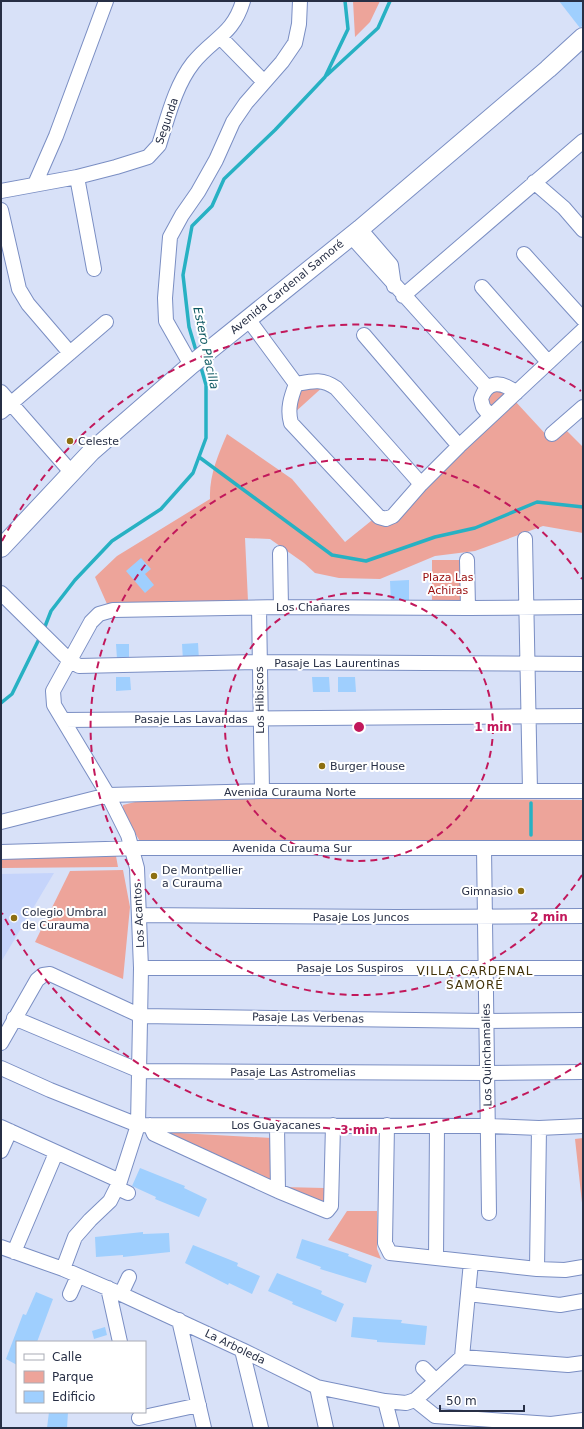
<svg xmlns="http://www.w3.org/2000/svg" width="584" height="1429" font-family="'DejaVu Sans',sans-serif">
<rect width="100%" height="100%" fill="#d8e1f8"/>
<path fill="#c5d4fb" d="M54,873L1,962V874Z"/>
<path fill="#eda49a" d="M353,1H380L370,22L355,37Z
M325,385L293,414L298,388Z
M509,387L490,416L483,393Z
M515,401L551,440L565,429L583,447V533L543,526L475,551L435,556L380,579L339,578L315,573L304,563L270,539L245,538L248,601L107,604L95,577L117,556L210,499C209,476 218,455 227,434L292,479L345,542L371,521H387L461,449Z
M432,560H465V606H432Z
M295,798L583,800V841L141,843L123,813V805L135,802L206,799Z
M116,856L118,867L1,868V858Z
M123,870L130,907L123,979L35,942L70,871Z
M161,1132L272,1138L274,1183Z
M583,1138V1212L575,1139Z
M283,1187L324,1188V1202L320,1204Z
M347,1211H377V1249L381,1259L328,1240Z"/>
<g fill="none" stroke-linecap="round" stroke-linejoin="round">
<path stroke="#27b1c3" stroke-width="3.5" d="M327,75L378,28L390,1
M197,354L189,327L183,275L192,226L212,206L224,179L275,130L325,77L348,29L345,1
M199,457L332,555L366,561L435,537L475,528L537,502L583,507
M44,629L51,611L75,580L112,541L161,509L193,473L206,438V385L200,364
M1,703L12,694L40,637
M531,803V835"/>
</g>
<path fill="#9fcffe" d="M559,1H583V25L580,28Z
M141,558L151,569L145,574L154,585L145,593L126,571Z
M409,580V604H391L390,581Z
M198,643L199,660L183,661L182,644Z
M116,644H129V658L117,659Z
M116,677H130L131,690L116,691Z
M312,677H329L330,692H313Z
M338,677H355L356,692H338Z
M140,1168L185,1186L184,1188L207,1199L199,1217L155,1199L156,1197L132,1186Z
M143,1232V1234L169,1233L170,1252L123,1257V1255L96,1257L95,1237Z
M302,1239L349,1254L348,1256L372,1265L366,1283L320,1269L321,1267L296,1258Z
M193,1245L238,1263L237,1266L260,1276L252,1294L229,1283L228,1285L185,1263Z
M277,1273L322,1291L321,1294L344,1304L336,1322L292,1304L293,1302L268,1291Z
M36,1292L53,1299L37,1342H17V1365L6,1359L23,1314L26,1315Z
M353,1317L402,1320L401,1323L427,1326L425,1345L377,1342V1340L351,1337Z
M105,1327L107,1335L94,1339L92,1331Z
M49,1412H68L67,1428H47Z"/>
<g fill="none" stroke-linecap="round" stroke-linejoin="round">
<defs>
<path id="minor" d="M221,38L264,82
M77,177L94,269
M534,182L564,208L583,230
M35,184L56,136L106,1
M1,191L77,177L116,167L148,157L159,145C168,117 175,86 193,63C213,38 233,35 243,1
M1,210L19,289L28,304L70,353
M360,229L391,265L394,286
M351,236L487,387
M524,254L583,319
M482,287L548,362
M403,296L583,141
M248,319L296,384
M364,335L459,446
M191,365L166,321L165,298L170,237L182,215L198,192L216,160L233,122L246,103L282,62L295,43L299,24L300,1
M296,384C291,397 287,409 291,423L379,517L386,519L393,516L421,484L459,446L583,330
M296,384C312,381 322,378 336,388L421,484
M1,392L71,472
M1,412L106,322
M490,416L483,407L481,399C487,380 502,381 516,393
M552,434L583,407
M525,539L530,791
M280,553L281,607
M467,560L468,608
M1,593L69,660L79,666L260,662L583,664
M259,608L262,791
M63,720L583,716
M1,822L108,795L262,791H583
M484,848L489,1213
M1,852L140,848H583
M140,915L396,917L583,916
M141,968H583
M14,1018L140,1071L487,1073L583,1072
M1,1043L37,980L43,975L50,974L141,1016L486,1021L583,1020
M1,1068L50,1090L138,1125L488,1126L539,1128L583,1126
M150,1125L154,1134L278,1191L327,1211L331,1206L333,1125
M387,1125L385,1243L390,1253L537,1269L565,1270L583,1267
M277,1126L278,1191
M1,1127L120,1181
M1,1151L10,1131
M117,1188L128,1193
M1,1247L63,1269L121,1294L242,1350L317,1387L385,1401L406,1403L415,1400L424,1392L462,1357
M14,1252L56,1153
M436,1258L437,1126
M63,1269L75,1237L90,1220L110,1201L120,1181L138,1125L141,968L137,868L128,835L108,795L54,705L53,691L91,622L99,614L113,610L281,607L468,608L583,607
M537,1269L539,1128
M108,1288L120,1342
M70,1294L78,1276
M121,1294L129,1277
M468,1294L560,1305L583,1301
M179,1320L204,1428
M242,1350L261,1428
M462,1357L568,1365L583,1363
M462,1357L471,1262
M423,1368L436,1381
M317,1387L326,1428
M415,1400L435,1416L551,1424L583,1420
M385,1401L392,1428
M139,1418L199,1405"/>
<path id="major" d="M1,548L91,452L191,365L360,229L548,69L583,37"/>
</defs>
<use href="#minor" stroke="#7a8ec3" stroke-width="16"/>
<use href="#major" stroke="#7a8ec3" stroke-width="20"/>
<use href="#minor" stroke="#fff" stroke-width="14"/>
<use href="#major" stroke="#fff" stroke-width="18"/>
</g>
<g fill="none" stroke="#c2185b" stroke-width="2" stroke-dasharray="7 5">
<circle cx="359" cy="727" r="134"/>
<path d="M582 875A268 268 0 1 1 582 579"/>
<path d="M581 1063A403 403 0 0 1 2 913M2 541A403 403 0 0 1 581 391"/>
</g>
<g fill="#8d6f12" stroke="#fff" stroke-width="1.5">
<circle cx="70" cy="441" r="4"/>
<circle cx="322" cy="766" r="4"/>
<circle cx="154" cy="876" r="4"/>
<circle cx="521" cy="891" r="4"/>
<circle cx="14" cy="918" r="4"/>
</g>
<g text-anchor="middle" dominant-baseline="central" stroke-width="4" stroke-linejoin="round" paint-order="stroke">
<g font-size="11" fill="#272f45" stroke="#fff">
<text transform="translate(167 121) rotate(-71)">Segunda</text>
<text transform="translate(287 287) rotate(-39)">Avenida Cardenal Samoré</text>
<text x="313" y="607">Los Chañares</text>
<text x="337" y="663">Pasaje Las Laurentinas</text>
<text transform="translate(260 700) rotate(-91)">Los Hibiscos</text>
<text x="191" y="719">Pasaje Las Lavandas</text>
<text x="290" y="792">Avenida Curauma Norte</text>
<text x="292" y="848">Avenida Curauma Sur</text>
<text transform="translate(139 915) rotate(-93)">Los Acantos</text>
<text x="361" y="917">Pasaje Los Juncos</text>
<text x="350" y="968">Pasaje Los Suspiros</text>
<text transform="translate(308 1018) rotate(1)">Pasaje Las Verbenas</text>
<text transform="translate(487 1055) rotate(-91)">Los Quinchamalies</text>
<text x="293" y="1072">Pasaje Las Astromelias</text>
<text x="276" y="1125">Los Guayacanes</text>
<text transform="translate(235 1347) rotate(26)">La Arboleda</text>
</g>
<g font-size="11" fill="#272f45" stroke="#fff" text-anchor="start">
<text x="78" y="441">Celeste</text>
<text x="330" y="766">Burger House</text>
<text x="162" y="870">De Montpellier<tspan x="162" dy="13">a Curauma</tspan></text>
<text x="513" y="891" text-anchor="end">Gimnasio</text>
<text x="22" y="912">Colegio Umbral<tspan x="22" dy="13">de Curauma</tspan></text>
</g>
<g font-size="11" fill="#990d0d" stroke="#fff">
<text x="448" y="577">Plaza Las<tspan x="448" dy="13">Achiras</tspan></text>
</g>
<g font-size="12" font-style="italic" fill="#0d5861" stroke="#fff">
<text transform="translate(206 348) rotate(78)">Estero Placilla</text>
</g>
<g font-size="12" letter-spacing="1" fill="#413209" stroke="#fff">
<text x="475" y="971">VILLA CARDENAL<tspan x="475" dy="14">SAMORÉ</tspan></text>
</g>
</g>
<circle cx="359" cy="727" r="6" fill="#c2185b" stroke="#fff" stroke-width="2"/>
<g font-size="12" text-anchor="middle" font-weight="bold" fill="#c2185b" stroke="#fff" stroke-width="4" stroke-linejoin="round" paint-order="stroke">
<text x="493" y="731">1 min</text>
<text x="549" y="921">2 min</text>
<text x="359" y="1134">3 min</text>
</g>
<rect width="584" height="1429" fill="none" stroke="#272f45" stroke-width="4"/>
<rect x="16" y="1341" width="130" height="72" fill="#ffffff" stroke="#a9acb5"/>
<rect x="24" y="1354" width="20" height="6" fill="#ffffff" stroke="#a9acb5"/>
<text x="52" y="1361" font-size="12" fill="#272f45">Calle</text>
<rect x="24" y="1371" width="20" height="12" fill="#eda49a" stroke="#a9acb5"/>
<text x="52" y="1381" font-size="12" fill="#272f45">Parque</text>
<rect x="24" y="1391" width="20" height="12" fill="#9fcffe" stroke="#a9acb5"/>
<text x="52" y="1401" font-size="12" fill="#272f45">Edificio</text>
<path d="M440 1405v6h84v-6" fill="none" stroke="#272f45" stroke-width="2"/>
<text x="446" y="1405" font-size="12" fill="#272f45" stroke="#ffffff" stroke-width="3" paint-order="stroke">50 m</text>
</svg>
